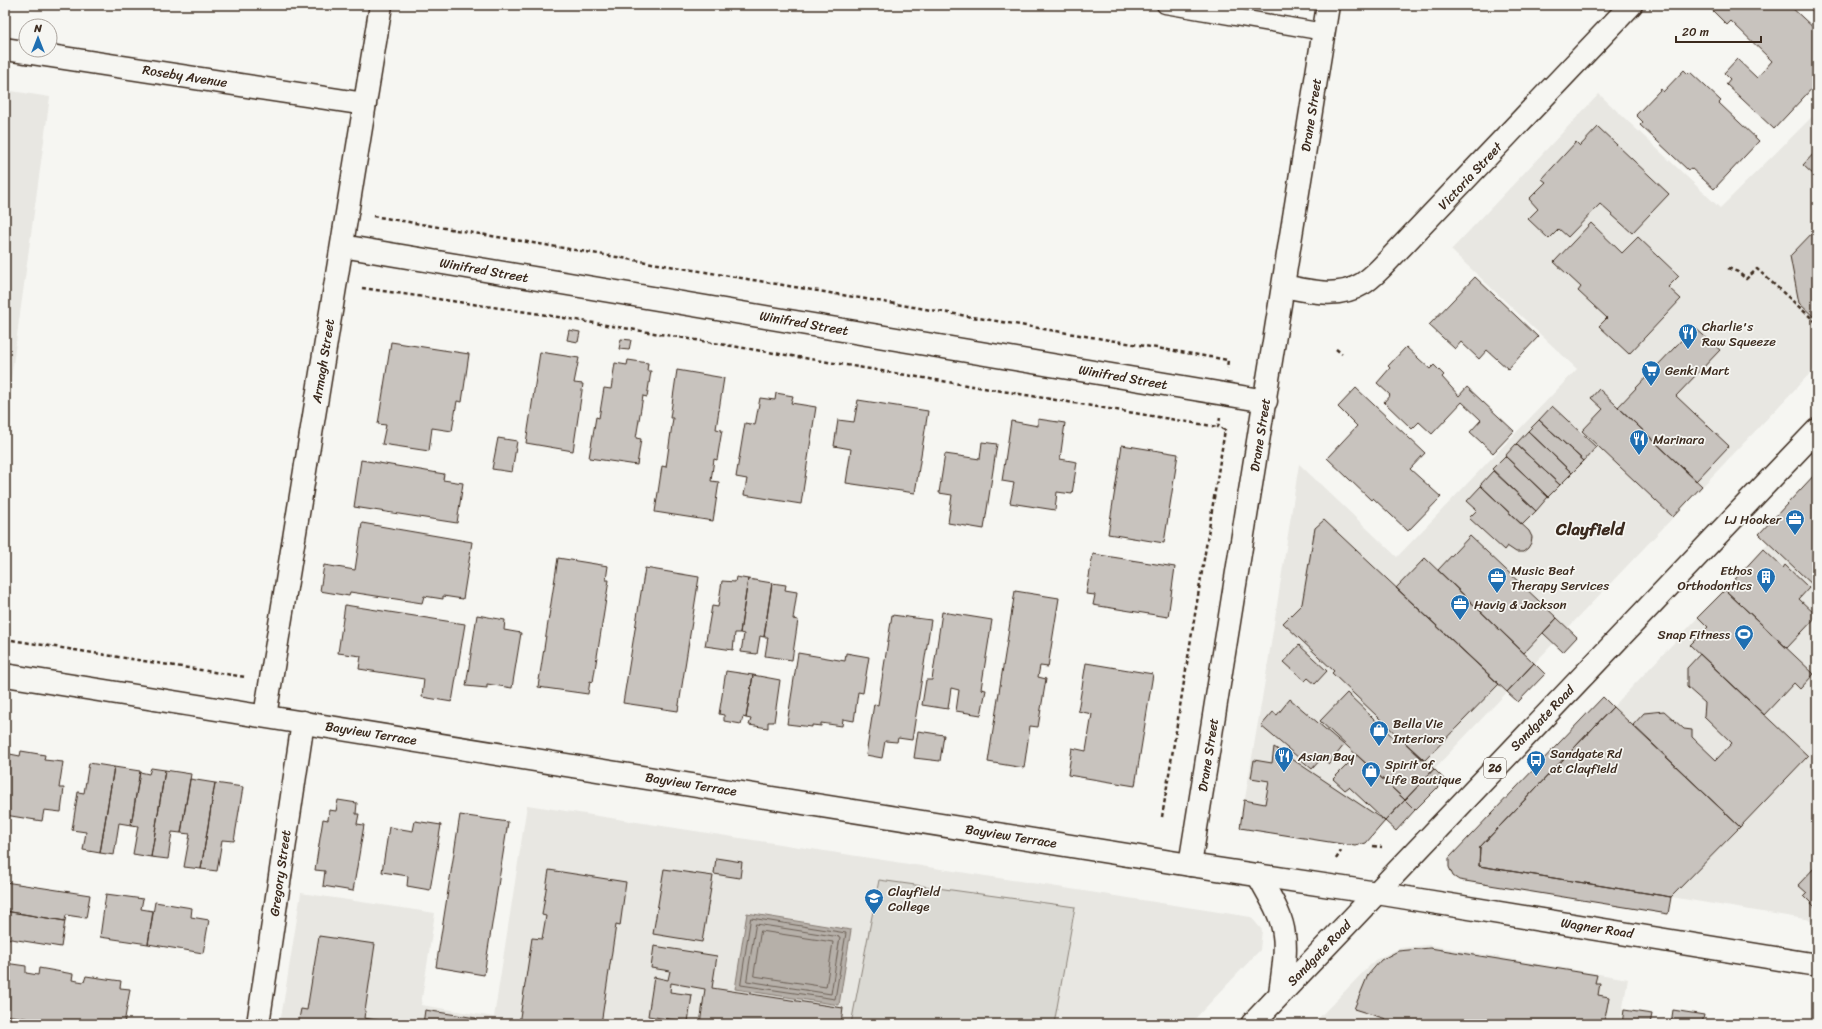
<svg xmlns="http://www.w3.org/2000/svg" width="1822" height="1029" font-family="Sriracha,sans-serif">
<rect width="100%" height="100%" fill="#f6f6f2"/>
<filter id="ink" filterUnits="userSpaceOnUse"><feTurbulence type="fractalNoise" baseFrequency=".025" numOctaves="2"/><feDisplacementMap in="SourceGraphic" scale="8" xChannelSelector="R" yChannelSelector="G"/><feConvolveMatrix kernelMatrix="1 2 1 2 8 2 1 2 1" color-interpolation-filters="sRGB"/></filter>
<g filter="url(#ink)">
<path fill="#e8e7e2" d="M5,90L50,97L5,422Z
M1599,94L1720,208L1817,112V366L1434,769L1366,843L1355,846L1240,828L1267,669L1299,464L1397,557L1577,369L1451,250Z
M1817,472V921L1671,897L1480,847L1763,549L1768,543L1759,534Z
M527,805L1251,917L1262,930L1260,950L1190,1024H280L301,893L435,913L421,1005L494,1017Z
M1429,945L1628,979L1620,1024H1313L1375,960L1400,948Z"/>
<path fill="#dad9d3" stroke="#8a8278" d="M879,880L1075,907L1054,1024H851Z"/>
<path fill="#b6b0a9" stroke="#857a71" d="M747,913L851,930L839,1005L735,989Z"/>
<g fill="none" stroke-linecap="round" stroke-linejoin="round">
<path stroke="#6c6056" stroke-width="1" d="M751,918L846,933L835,999L741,985Z
M756,924L840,937L831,994L747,981Z
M761,931L833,942L826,987L754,976Z"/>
</g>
<path fill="#c8c3be" stroke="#3b2a1e" d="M1716,5H1789L1817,31V83L1774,129L1726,84L1730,79L1724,73L1737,59L1757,78L1772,61L1731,21L1727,25L1712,10Z
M1684,70L1688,74L1690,72L1721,101L1719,103L1759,141L1714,189L1691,168L1688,170L1640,125L1643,122L1636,115L1661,89L1663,92Z
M1598,127L1669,194L1632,233L1600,204L1568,237L1559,229L1549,239L1528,219L1538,209L1529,199L1546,182L1542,179L1576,142L1580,146Z
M1817,150V178L1803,165Z
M1591,223L1622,253L1638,237L1679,276L1668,287L1681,299L1629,354L1599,326L1607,318L1578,291L1581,287L1554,262Z
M1817,228V320L1799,303L1790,256Z
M1475,277L1538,337L1508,369L1487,350L1479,359L1461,342L1455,349L1429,325Z
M1694,327L1720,350L1676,396L1729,446L1696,481L1618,407Z
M569,330L580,332L578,342L567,340Z
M621,339L631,340L629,350L619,349Z
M391,342L469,354L462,402L457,401L452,431L432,428L429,451L382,444L386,425L378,424Z
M1406,347L1430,369L1434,365L1444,375L1442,377L1459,396L1467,387L1514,431L1493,453L1470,432L1481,420L1462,402L1432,434L1419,422L1412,429L1384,402L1390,395L1377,383L1390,368L1388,366Z
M540,352L579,358L574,383L583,384L573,451L526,443Z
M628,360L648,363L647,371H651L647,397L643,396L636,438L641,439L637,465L589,458L596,417L599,418L604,388L611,389L615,363L627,365Z
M677,370L724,378L716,429L722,430L717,460L714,459L711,481L719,482L713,521L655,512L662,466L666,467L673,418H670Z
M1356,388L1425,453L1410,469L1441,497L1408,531L1373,498L1371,500L1327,458L1357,426L1338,407Z
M1599,389L1702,486L1673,517L1582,431L1603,409L1591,398Z
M776,393L793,396L791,403L816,407L801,504L744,495L747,479L736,477L745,423L755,425L760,398L775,400Z
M858,400L928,411L915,493L846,483L851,449L834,446L838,420L854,422Z
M1552,406L1596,447L1584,461L1539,420Z
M1038,419L1065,423L1060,459L1077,462L1072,494L1057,492L1055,510L1010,503L1014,483L1002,481L1011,421L1038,426Z
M1539,420L1584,461L1572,473L1528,431Z
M1528,431L1572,473L1560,485L1516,444Z
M498,438L517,441L512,472L492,469Z
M982,442L997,444L984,529L948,523L952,495L939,493L945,454L980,459Z
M1516,444L1560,485L1548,497L1505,456Z
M1122,445L1178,454L1164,543L1108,534Z
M1505,456L1548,497L1536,511L1492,469Z
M361,460L444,474L443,480L463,483L457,523L354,507Z
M1493,471L1536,511L1522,525L1480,485Z
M1817,472V589L1759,534Z
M1481,486L1529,531L1532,537L1531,543L1528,548L1523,552H1516L1507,546L1504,550L1469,518L1477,510L1467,501Z
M1324,520L1499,684L1424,761L1332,673L1334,671L1283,623L1302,604L1315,528Z
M362,523L472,542L463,599L443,596V599L424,596L422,603L350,592L349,596L320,591L324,565L355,570Z
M1470,536L1557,618L1524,653L1438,570Z
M1763,549L1783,568L1785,565L1809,588L1799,599L1817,616L1787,648L1725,590Z
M1093,554L1175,567L1168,617L1093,605L1095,595L1086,594Z
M558,558L608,566L606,580H609L593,682L590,681L588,694L538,687Z
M1425,558L1534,663L1507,692L1396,588Z
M645,568L699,577L678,711L623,703Z
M736,577L748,579L740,633H735L733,650L705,646L712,606L718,607L722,581L735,582Z
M748,579L772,583L764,637L760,636L757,654L741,652L744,634L740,633Z
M772,583L786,585L785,590L797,592L793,619L798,620L792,660L765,656L768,637H764Z
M1725,590L1814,674L1800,689L1794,683L1764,715L1690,645L1708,627L1698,617Z
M1015,591L1059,598L1048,667L1040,666L1038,677L1046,679L1038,727L1030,726L1024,768L988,762Z
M345,605L465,624L452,702L422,697L424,679L359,669L361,656L338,653Z
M942,612L992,620L981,689L986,690L981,715L956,711L959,690L951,688L948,709L922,705L926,680H932Z
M477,615L505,620L504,630L521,633L512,688L487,684V688L466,686Z
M892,615L931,620L912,740L898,738L897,742L885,741L882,758L866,755L874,704L878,705Z
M1557,618L1577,637L1563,652L1543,633Z
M1299,645L1327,671L1315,684L1308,678L1305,681L1284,662Z
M798,653L845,661L846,653L869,657L863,693L858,692L854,721L843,719L842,726L821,723V726L812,725V727L787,724Z
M1700,654L1808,756L1740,827L1633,725L1644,713L1664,711L1684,729L1692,730V737L1716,760L1732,743L1704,716L1705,703L1687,687V668Z
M1086,663L1153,674L1135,786L1068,775L1072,748L1086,751L1092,714L1078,711Z
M1534,663L1545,674L1518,702L1507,692Z
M726,671L753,675L746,718L743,717L741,724L724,721V715L719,714Z
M753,675L780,680L774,722H768V728L749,725L751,719L746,718Z
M1347,693L1396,740L1399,737L1434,769L1405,800L1320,721Z
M1603,697L1613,707L1480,847L1479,866L1671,897L1668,914L1459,880L1453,876L1449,867V858Z
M1290,699L1344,745L1329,764L1322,758L1312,769L1261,726L1273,712L1277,715Z
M1613,707L1740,827L1671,897L1479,866L1480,847Z
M918,731L944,735L940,761L914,758Z
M1274,747L1385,821L1366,843L1355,846L1240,828L1244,800L1265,804L1269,781L1251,778L1254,760L1272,763Z
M21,751L45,755L44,760L63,762L59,788H64L61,812L44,810L42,821L5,815V753L20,756Z
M1357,755L1405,800L1385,821L1349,787L1345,790L1333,779Z
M89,763L114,767L100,853L83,850L86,832L72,830L78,792L84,793Z
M114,767L140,771L131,825L119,823L114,855L100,853Z
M151,768L165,770L151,857L133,854L138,826L131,825L140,772L149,774Z
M1434,769L1445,780L1415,810L1405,800Z
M165,770L191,774L181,833L172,832L168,859L151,857Z
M190,779L215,783L201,869L184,867L190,834L181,833Z
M215,783L243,787L234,841L222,840L217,871L201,869Z
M338,800L357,803L356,814H359L357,824L364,825L353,891L323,886L325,871L315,870L323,819L328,820L329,810L336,811Z
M1405,800L1415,810L1396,831L1385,821Z
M460,815L508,822L484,975L436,967Z
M415,821L441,825L430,890L407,886L408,876L382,872L389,827L413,831Z
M716,858L742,862L740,878L714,874Z
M1817,865V909L1804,896L1807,893L1798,885Z
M664,869L713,876L702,942L653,934Z
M549,870L626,882L620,926L616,925L601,1024H519L532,938L542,939L546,916L542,915Z
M5,882L90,895L86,918L66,915L65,921L5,911Z
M106,894L143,899L141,909L153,911L148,944L100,937Z
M155,902L192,908L191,917L209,920L203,953L148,944Z
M5,911L65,921L61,947L5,938Z
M319,936L375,944L364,1018L401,1024H298L301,1009L307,1010Z
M654,946L717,956L712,988L843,1008L841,1024H700L705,989L671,983L670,992L692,995L688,1022L648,1016L654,977L668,980L670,971L651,968Z
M1430,948L1597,975L1595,983H1600L1598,995L1609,997L1604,1024H1385L1386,1019L1354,1009L1368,975L1381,960L1398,951Z
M5,963L26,966V973L38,975L39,968L73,974L72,980L84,982L86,976L121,981L120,988L130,989L124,1024H63L5,1015Z
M425,1010L476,1018V1024H423Z
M1624,1010L1652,1014L1650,1024H1622Z
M1673,1010L1704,1015L1702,1024H1671Z
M1724,1019L1752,1024H1724Z
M498,1021L514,1024H498Z"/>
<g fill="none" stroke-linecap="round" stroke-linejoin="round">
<defs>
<path id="service" d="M1165,5L1324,32"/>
<path id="minor" d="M5,49L365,104
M342,246L1266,401
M1283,286C1309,291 1338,299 1362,284C1369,280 1375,274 1381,268L1631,5
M265,716L381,5
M1190,865L1328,5
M258,1024L303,722"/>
<path id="tertiary" d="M5,675L1190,865L1377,893L1817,965"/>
<path id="trunk" d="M1258,875C1268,894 1282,914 1284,935C1287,954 1282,975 1280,994
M1252,1024L1817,430"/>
</defs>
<use href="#service" stroke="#3b2a1e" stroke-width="19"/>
<use href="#minor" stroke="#3b2a1e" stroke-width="25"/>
<use href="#tertiary" stroke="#3b2a1e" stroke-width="25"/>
<use href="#trunk" stroke="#3b2a1e" stroke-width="25"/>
<path stroke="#3b2a1e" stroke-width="2.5" stroke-dasharray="4 3" stroke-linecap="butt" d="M373,216L1228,360L1227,368
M1728,268L1738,272L1746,279L1757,269L1817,323
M362,288L534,313L1218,427
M1336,349L1342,354
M5,639L245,677
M1162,817L1225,430L1218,427L1220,418
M1373,846L1382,847
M1336,859L1341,851"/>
<use href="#service" stroke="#f6f6f2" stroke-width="16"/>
<use href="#minor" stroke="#f6f6f2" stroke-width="22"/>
<use href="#tertiary" stroke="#f6f6f2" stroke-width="22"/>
<use href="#trunk" stroke="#f6f6f2" stroke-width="22"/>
</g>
</g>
<defs>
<symbol id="restaurant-pin" viewBox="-11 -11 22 30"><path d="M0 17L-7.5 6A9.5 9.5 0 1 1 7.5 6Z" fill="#1f6fb2" stroke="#f6f6f2"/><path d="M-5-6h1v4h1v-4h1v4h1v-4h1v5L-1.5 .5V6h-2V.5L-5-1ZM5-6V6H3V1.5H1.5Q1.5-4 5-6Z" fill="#fff"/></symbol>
<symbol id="supermarket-pin" viewBox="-11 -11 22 30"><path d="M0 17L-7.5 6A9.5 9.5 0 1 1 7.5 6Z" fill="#1f6fb2" stroke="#f6f6f2"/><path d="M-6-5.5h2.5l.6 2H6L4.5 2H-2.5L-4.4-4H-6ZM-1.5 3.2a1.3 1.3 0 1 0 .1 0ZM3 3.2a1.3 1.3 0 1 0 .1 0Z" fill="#fff"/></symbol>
<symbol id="office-pin" viewBox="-11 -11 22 30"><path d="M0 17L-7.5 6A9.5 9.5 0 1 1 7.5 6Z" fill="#1f6fb2" stroke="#f6f6f2"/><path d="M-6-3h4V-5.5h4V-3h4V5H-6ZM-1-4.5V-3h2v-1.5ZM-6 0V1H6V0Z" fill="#fff"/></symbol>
<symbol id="building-pin" viewBox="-11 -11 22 30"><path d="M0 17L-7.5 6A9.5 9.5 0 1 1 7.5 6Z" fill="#1f6fb2" stroke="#f6f6f2"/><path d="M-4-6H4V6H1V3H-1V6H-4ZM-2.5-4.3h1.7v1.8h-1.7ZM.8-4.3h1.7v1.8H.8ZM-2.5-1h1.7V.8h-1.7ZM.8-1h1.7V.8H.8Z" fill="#fff"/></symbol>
<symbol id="stadium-pin" viewBox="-11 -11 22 30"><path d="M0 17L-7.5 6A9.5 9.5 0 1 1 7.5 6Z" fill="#1f6fb2" stroke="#f6f6f2"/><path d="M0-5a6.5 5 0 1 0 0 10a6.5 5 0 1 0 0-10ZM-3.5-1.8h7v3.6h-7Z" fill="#fff"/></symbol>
<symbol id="shop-pin" viewBox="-11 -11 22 30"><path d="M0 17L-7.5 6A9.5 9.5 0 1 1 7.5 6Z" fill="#1f6fb2" stroke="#f6f6f2"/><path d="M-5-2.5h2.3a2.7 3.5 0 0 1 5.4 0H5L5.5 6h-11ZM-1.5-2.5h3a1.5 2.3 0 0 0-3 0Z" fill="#fff"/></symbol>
<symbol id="bus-pin" viewBox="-11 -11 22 30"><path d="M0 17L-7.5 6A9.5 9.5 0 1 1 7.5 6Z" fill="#1f6fb2" stroke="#f6f6f2"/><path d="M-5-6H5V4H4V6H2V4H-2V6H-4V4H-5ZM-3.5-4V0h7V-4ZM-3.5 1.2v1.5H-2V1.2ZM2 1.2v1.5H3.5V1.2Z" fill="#fff"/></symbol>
<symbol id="school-pin" viewBox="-11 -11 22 30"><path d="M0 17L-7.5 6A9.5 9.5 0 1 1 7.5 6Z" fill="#1f6fb2" stroke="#f6f6f2"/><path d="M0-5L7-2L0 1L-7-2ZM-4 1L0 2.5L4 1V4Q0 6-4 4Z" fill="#fff"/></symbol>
</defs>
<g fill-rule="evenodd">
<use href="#restaurant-pin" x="1677" y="322" width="22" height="30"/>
<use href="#supermarket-pin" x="1640" y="359" width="22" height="30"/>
<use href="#restaurant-pin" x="1628" y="428" width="22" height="30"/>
<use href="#office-pin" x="1784" y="508" width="22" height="30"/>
<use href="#office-pin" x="1486" y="566" width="22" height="30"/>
<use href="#building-pin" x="1755" y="566" width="22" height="30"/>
<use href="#office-pin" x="1449" y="593" width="22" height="30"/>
<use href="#stadium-pin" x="1733" y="623" width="22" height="30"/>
<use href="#shop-pin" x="1368" y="719" width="22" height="30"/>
<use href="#restaurant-pin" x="1273" y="745" width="22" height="30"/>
<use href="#bus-pin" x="1525" y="749" width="22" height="30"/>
<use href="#shop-pin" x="1360" y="760" width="22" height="30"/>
<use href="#school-pin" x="863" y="887" width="22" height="30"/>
</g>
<g text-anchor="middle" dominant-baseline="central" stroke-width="3.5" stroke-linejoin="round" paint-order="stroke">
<rect fill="#f6f6f2" stroke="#73675e" stroke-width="1" x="1484" y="758" width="22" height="20" rx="3"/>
<g font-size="12" font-weight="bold" fill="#3b2a1e">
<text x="1495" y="768">26</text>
</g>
<g font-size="13" fill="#3b2a1e" stroke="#f6f6f2">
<text transform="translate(185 76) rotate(9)">Roseby Avenue</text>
<text transform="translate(1311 115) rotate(-81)">Drane Street</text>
<text transform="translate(1470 176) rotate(-47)">Victoria Street</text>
<text transform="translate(484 270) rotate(10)">Winifred Street</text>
<text transform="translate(804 323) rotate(10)">Winifred Street</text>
<text transform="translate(323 361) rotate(-81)">Armagh Street</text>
<text transform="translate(1123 377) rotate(10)">Winifred Street</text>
<text transform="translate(1260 435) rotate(-81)">Drane Street</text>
<text transform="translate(1542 718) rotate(-46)">Sandgate Road</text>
<text transform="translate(371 733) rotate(9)">Bayview Terrace</text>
<text transform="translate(1208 755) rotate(-81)">Drane Street</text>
<text transform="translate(691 784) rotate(9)">Bayview Terrace</text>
<text transform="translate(1011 836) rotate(9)">Bayview Terrace</text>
<text transform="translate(280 873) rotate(-82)">Gregory Street</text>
<text transform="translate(1597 928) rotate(9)">Wagner Road</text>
<text transform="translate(1319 953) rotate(-46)">Sandgate Road</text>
</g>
<g font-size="13" fill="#3b2a1e" stroke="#f6f6f2" text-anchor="start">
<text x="1702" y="326">Charlie's<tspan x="1702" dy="15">Raw Squeeze</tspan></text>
<text x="1665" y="370">Genki Mart</text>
<text x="1653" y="439">Marinara</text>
<text x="1781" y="519" text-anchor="end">LJ Hooker</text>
<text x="1511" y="570">Music Beat<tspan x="1511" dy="15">Therapy Services</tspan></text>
<text x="1752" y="570" text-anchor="end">Ethos<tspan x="1752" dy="15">Orthodontics</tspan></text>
<text x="1474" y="604">Havig &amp; Jackson</text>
<text x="1730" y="634" text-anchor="end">Snap Fitness</text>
<text x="1393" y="723">Bella Vie<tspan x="1393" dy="15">Interiors</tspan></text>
<text x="1550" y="753">Sandgate Rd<tspan x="1550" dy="15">at Clayfield</tspan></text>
<text x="1298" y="756">Asian Bay</text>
<text x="1385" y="764">Spirit of<tspan x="1385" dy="15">Life Boutique</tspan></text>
<text x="888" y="891">Clayfield<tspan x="888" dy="15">College</tspan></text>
</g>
<g font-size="17" font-weight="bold" fill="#3b2a1e" stroke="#f6f6f2">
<text x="1590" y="529">Clayfield</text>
</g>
</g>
<rect width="1822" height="1029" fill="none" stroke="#f6f6f2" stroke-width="20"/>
<rect x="10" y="10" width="1802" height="1009" fill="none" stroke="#3b2a1e" stroke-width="1.5" filter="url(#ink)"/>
<g transform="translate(38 38)"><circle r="19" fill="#f6f6f2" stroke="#aba49d"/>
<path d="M0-3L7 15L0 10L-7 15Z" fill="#1f6fb2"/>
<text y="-6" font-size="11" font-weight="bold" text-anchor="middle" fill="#3b2a1e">N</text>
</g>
<path d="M1676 36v6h85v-6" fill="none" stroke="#3b2a1e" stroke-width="2"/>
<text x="1682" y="36" font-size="12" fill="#3b2a1e" stroke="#f6f6f2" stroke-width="3" paint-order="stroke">20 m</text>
</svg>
